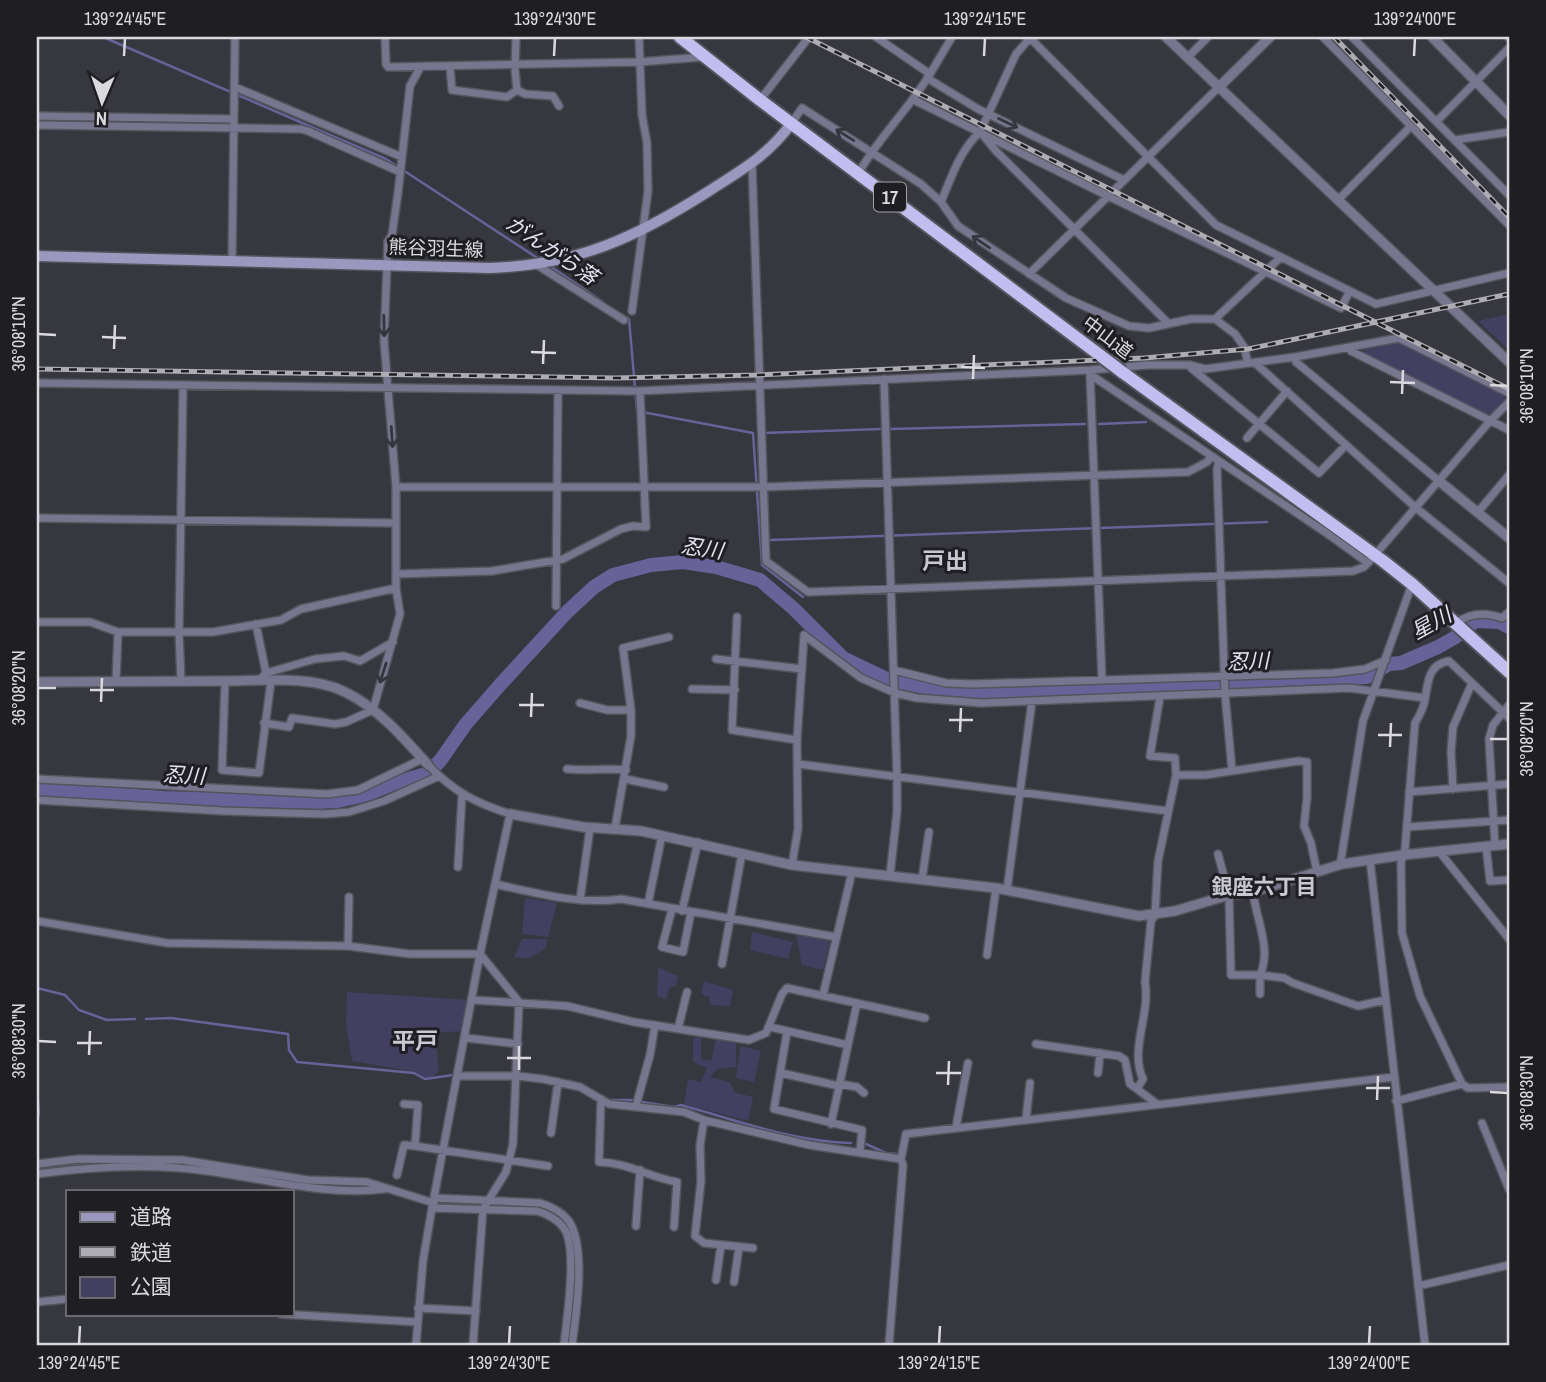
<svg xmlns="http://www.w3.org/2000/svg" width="1546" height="1382" font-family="'Archivo Narrow','Noto Sans JP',sans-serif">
<rect width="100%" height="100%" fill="#373740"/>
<path fill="#423f61" d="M1509,314V350L1478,321Z
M1399,341L1504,393L1505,399L1491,413L1487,414L1364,354L1365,348Z
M525,898L557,903L548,937L522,934Z
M752,932L793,942L788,959L750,950Z
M796,935L830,941L823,970L802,965Z
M522,939H547L546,948L528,959L514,957Z
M658,967L678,976L676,986L670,987L666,999L657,996Z
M704,981L733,990L730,1006L710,1005L709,997L701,994Z
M347,992L469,1000L464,1031L432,1033L436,1043L439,1071L432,1077L426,1078L416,1072L352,1061L346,1026Z
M701,1036V1059L711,1061L716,1039L736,1038V1067L717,1069L710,1077L729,1082L734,1089L733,1092L753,1097L748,1121L684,1104L688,1079L701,1082L707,1068L693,1062V1039Z
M740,1046L761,1051L754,1082L736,1078Z"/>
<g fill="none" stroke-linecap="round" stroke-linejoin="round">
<path stroke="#676298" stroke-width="2.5" d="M103,37L386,159L539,259
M547,264L603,302
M626,317L629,319L637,411L753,433L762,565L803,597
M1099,424L1146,422
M890,429L1085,424
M764,433L881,429
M771,540L1267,522
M793,608H794
M37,988L65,995L79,1010L107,1020L135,1019
M146,1019L171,1018L288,1034L289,1050L297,1062L414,1073L425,1079L453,1075
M37,1089L39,1112L37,1121
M609,1100H633
M642,1102L674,1107L681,1105C736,1120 794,1142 851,1143
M866,1144L886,1153L897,1154
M37,1169L79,1164L121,1163
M297,1182L364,1187
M447,1203L482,1205
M488,1205C517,1206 560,1200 571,1234
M574,1251L575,1276"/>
<path stroke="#676298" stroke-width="14" d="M37,789L163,798L318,802L338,801L365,795L395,783L426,774L440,761L465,725L499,686L567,612L594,587L613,575L651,565L683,562L716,567L760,580L793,608L843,658L887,679L923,687L958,692H1010L1367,677L1389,664L1401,663L1438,647L1454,638L1475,621L1499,622L1509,627"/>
<defs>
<path id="minor" d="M385,37L386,64L388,67L639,62L703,57
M516,37L515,70L517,90L525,94L553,96L559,106
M1323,37L1509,225
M1352,37L1509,195
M1508,37L1509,38
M1030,38L1216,225L1376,304L1509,273
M1188,57L1208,37
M450,67L452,90L507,97L517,90
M930,74L952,37
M927,78L978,109L1124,180
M235,87L402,157
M760,100L809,37
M914,100L1108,196L1341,308L1350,291
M37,116L234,119
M1437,121L1509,48
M791,124L802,108L921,184L941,202L958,226L1066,298L1129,326L1149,328L1191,319H1215L1235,334L1244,347L1248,363
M37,125L301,129L308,131L400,172
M983,135L996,151L1167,322
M1455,140L1509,132
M752,163L766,561L808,592L1353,571L1364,567L1368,563L1490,421L1509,402
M858,174C878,138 909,109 930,74L876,37
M1338,200L1411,126
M941,202C951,178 960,150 980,132L1016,54L1031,37
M232,262L235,37
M537,265L624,320
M1029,274L1219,87
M632,311L648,191L647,143L642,115L639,37
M1215,319L1281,257
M1350,348L1351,351L1509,430
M1295,357L1399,338L1509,393
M1255,363L1415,507L1509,583
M1190,365L1191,368L1319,473L1346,445
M1090,374L1102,679
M1091,375L1325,532L1368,563
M884,379L897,777V812L890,875
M37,383L638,391L1090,370L1147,365H1190L1205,369L1295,357L1296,362L1439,481
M1247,438L1287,391
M1219,462L1217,469L1225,694L1232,770
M396,487H763L1188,472L1207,462L1211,457
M1478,512L1509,475
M37,518L395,523
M396,574L492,571L563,559L621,529L633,526L646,527L640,391
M556,606L558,390
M737,617L732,730L797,740L798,829L792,865
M37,622H90L118,632H213L281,620L301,609L396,588
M1456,623C1470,613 1486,612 1502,618L1509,612
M256,624L266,673
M804,635L861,678L895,693L917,698L981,703L1349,688L1425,698
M716,659L802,669
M894,670L946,683L973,684L1333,673L1365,669L1386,660
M181,681L179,633L183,386
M225,681L222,770L259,773L271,681
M259,681L266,673L315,659L344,656L360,661L393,642
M116,682L118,632
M692,689L735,690
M1160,697L1150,756L1175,758L1176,775
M580,703L607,710H631
M1509,718L1449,661C1424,665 1429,689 1423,707C1421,713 1418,718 1415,723L1405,849L1401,862L1402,933L1420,996L1462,1084L1468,1088L1509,1087
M264,723L289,727L292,718L335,724L346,722L373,710L400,614L396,588V487L384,341L388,241L392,235L398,193L410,86L420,68
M797,740L804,635
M798,764L1168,811
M567,769C587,771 606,768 626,770
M37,779L327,794L358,790L422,759
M625,779L664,787
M1453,789L1451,752L1453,727L1472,683
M1409,792L1509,784
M37,800L223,811L325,814L349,812L384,801L439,776
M1407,827L1509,820
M615,828L631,736V710L623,648L669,637
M1495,845L1489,739L1493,725L1509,705
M1486,846L1490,881L1509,880
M1442,850V855L1509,939
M1218,854L1229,895L1231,975H1260V994
M1370,860L1425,1345
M1342,864L1341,860L1363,721L1412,584
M458,867L462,795
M922,879L929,832
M495,884C536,893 578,905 621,899L836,937
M1007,890L1032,701
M1253,892C1256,919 1272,949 1260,975L1284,978L1293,983L1358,1006L1385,1000
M580,900L590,828
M648,904L662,835
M672,909L662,947L683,952L691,912
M682,911L698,842
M37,921L167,943L348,946L410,954H480L519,1002L513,1144L506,1172L483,1209L473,1345
M348,946L349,897
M987,955L996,888
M722,964L742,853
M823,995L852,872
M473,1000L567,1006L634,1022L749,1040L766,1033L782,994L787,988L925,1018
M770,1027L848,1045
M678,1029L687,992
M787,1032L774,1109L862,1130L860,1151
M466,1038L518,1044
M1036,1044L1119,1056L1125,1060L1130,1084L1137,1089
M781,1073L839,1086
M1098,1073L1100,1053
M458,1076H517L543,1079L580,1087L609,1104L684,1112L704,1120L809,1145L901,1159
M840,1084L857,1087L864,1093
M601,1099L599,1162C630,1163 648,1177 677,1182L674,1227
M1396,1101L1462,1084
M404,1104L418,1105L415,1146L548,1166
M1157,1104L1137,1089L1143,1079C1129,1050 1151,1013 1145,982L1151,921L1155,915L1158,861L1176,775H1205L1299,761L1307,762V798L1304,826L1311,843L1317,872
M636,1106L650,1055L655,1025
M1026,1119L1030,1083
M704,1120L700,1145L701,1181L695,1236L704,1243L753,1248
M1482,1123L1509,1189
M831,1124L857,1003
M956,1127L968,1063
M551,1133L558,1082
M37,1164L78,1159L182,1160L308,1180L367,1182L434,1203
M37,1174C94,1166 156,1163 214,1172C270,1180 327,1196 384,1189
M397,1175L404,1145L415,1146
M435,1198L540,1203C550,1206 561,1211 568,1220C587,1245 576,1315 572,1345
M432,1208L537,1211C550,1215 562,1222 567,1234C576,1259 567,1318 564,1345
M636,1226L640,1170
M716,1280L721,1245
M734,1282L739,1247
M1418,1286L1509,1265
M37,1302L68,1299
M418,1308L476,1311
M281,1314L417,1322
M416,1345L423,1261L432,1208L480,954L510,814C476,803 454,792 428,765
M889,1345L903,1165L901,1159L906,1134L1394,1077"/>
<path id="tertiary" d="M1166,37L1509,362
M1432,37L1509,115
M1219,87L1270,37
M1439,481L1509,538
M37,682C99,682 161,681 224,681C260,681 312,675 345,692C378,708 404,738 428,765
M510,814L583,827L641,831L792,865L996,888L1139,916L1175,911L1229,895L1253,892L1342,864L1403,855L1509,844"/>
<path id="secondary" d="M37,256L490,268C578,265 637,237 709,191C743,169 767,156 791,124"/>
<path id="trunk" d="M680,37L760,100L1101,356
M1122,372L1383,561L1412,584L1509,672"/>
</defs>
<use href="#minor" stroke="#54545c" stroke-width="10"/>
<use href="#tertiary" stroke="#54545c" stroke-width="12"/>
<use href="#secondary" stroke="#54545c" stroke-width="13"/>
<use href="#trunk" stroke="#54545c" stroke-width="16"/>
<use href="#minor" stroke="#77768e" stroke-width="7"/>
<use href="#tertiary" stroke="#77768e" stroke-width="9"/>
<use href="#secondary" stroke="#9a98bf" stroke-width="10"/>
<use href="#trunk" stroke="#c2bef0" stroke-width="12"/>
<defs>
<path id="rail" d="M806,37L1509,389
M1334,37L1509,217
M37,369L615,378L759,375L1144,358L1248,349L1509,294"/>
</defs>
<use href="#rail" stroke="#acacb2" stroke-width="5"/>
<use href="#rail" stroke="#1f1f23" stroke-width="2.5" stroke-dasharray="8" stroke-linecap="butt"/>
<defs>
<path id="trunk-bridge" d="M1101,356L1122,372"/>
</defs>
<use href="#trunk-bridge" stroke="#54545c" stroke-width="16" stroke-linecap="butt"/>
<use href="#trunk-bridge" stroke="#c2bef0" stroke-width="12"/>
</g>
<defs><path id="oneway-shaft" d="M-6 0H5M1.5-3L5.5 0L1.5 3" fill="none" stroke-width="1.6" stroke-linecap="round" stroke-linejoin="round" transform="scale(1.75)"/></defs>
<g stroke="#35353e">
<use href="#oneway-shaft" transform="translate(1008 123) rotate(26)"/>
<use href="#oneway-shaft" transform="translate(845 135) rotate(-148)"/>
<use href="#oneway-shaft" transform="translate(981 242) rotate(-146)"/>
<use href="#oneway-shaft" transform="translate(384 326) rotate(89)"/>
<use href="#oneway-shaft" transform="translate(392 437) rotate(86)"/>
<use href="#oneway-shaft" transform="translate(383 673) rotate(108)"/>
</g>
<path fill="none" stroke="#d9d9de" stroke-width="2.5" d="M124,56L125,38M554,56L555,38M984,56L985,38M1414,56L1415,38M38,334L56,335M102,337L126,338M114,349L115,325M531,352L556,353M543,364L544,340M961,367L985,368M973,379L974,355M1390,382L1415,383M1490,385L1508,386M1402,394L1403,370M38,688H56M90,690H114M101,702L102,678M519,705H544M531,717L532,693M949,720H973M960,732L961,708M1378,735H1402M1490,739H1508M1390,747L1391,723M38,1041L56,1042M77,1043H102M89,1055L90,1031M507,1058H531M519,1070V1046M936,1073H961M948,1085L949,1061M1366,1088H1390M1490,1092L1508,1093M1377,1100L1378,1076M79,1344L80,1326M509,1344L510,1326M939,1344L940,1326M1369,1344L1370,1326"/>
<g text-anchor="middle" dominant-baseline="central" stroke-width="6" stroke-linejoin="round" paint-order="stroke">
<rect fill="#1f1f23" stroke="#a1a1a6" stroke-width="2" x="874" y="182.5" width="32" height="29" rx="5"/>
<g font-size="18" font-weight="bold" fill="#d9d9de">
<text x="890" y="197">17</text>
</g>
<g font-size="19" fill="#d9d9de" stroke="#1f1f23">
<text transform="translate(436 248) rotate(2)">熊谷羽生線</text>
<text transform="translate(1108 337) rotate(37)">中山道</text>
</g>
<g font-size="21" font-style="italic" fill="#e3e2f3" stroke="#1f1f23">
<text transform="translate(552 250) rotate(34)">がんがら落</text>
<text transform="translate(702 548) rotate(8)">忍川</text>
<text transform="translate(1431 623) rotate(-29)">星川</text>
<text transform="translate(1248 661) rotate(-2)">忍川</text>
<text transform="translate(184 775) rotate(3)">忍川</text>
</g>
<g font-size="21" font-weight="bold" fill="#c8c8d3" stroke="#1f1f23">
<text x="1264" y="886">銀座六丁目</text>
</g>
<g font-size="23" font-weight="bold" fill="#c8c8d3" stroke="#1f1f23">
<text x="945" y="560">戸出</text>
<text x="415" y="1040">平戸</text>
</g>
</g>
<rect width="1546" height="1382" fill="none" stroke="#1f1f23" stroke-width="77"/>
<rect x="66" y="1190" width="228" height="126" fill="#1f1f23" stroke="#69696e" stroke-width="2"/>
<rect x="80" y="1212" width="35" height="10" fill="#9a98bf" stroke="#69696e" stroke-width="2"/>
<text x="130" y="1224" font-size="21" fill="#d9d9de">道路</text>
<rect x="80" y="1247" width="35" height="10" fill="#acacb2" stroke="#69696e" stroke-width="2"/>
<text x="130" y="1260" font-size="21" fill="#d9d9de">鉄道</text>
<rect x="80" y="1277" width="35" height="21" fill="#423f61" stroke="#69696e" stroke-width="2"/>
<text x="130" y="1294" font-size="21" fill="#d9d9de">公園</text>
<g transform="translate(102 102) rotate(182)" stroke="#1f1f23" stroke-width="5" paint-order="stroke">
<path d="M0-5L12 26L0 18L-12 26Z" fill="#d9d9de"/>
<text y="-10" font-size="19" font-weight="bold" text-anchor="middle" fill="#d9d9de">N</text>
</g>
<rect x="38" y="38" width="1470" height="1306" fill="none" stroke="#d9d9de" stroke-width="2.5"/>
<g font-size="18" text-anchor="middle" fill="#d9d9de">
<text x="125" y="25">139°24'45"E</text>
<text x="555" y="25">139°24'30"E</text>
<text x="985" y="25">139°24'15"E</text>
<text x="1415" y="25">139°24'00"E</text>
<text transform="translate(19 334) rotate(-90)" y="6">36°08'10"N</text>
<text transform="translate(1527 386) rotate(-90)" y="6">36°08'10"N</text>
<text transform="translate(19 688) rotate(-90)" y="6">36°08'20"N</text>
<text transform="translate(1527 739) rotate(-90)" y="6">36°08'20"N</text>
<text transform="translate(19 1041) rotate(-90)" y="6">36°08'30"N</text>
<text transform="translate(1527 1093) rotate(-90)" y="6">36°08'30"N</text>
<text x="79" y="1369">139°24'45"E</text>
<text x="509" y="1369">139°24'30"E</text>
<text x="939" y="1369">139°24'15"E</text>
<text x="1369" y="1369">139°24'00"E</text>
</g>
</svg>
